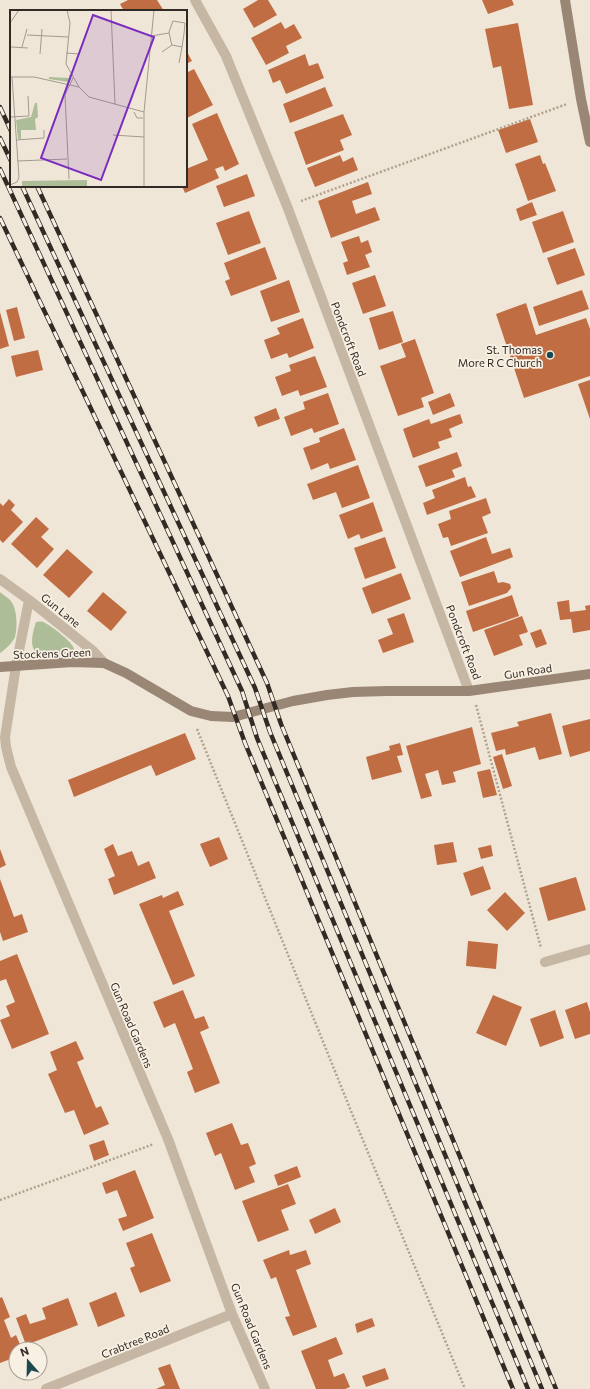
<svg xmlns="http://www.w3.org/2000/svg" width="590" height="1389" font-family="Commissioner,sans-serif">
<rect width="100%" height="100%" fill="#efe6d7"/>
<path fill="#adbd98" d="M0,592C3,595 7,597 10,600C17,607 18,627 15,637C12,643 6,649 0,653Z
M36,622C38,622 41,621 43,622C49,624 74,643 74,649C74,652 72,652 70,654L36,652C29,646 33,631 36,622Z"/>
<path fill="#c16d43" d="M128,0H157L164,11H124L120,4Z
M258,0H268L277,15L254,28L243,9Z
M482,0H512L514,5L488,14Z
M281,22L285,29L294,24L302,38L286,46L289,53L266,65L251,38Z
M518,23L533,105L509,109L501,66L493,68L485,29Z
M186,50L192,61L186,64Z
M305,54L309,66L318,63L324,78L286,94L280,80L273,83L268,70Z
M194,69L213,105L187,118L186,116V73Z
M325,87L333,106L290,123L283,104Z
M217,113L239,164L225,171L223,166L215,169L219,178L185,193L182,186H186V169L208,160L192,124Z
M343,114L352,135L340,140L344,150L306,165L294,132Z
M530,119L538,142L506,153L498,130Z
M340,155L343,162L353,157L358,170L315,187L307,168Z
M540,155L543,164L545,163L556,191L528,201L515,164Z
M247,174L255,196L224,207L216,186Z
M368,182L372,194L352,201L356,214L375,207L380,220L331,238L318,201Z
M532,202L537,215L520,221L516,209Z
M249,211L261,243L228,255L216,223Z
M563,211L574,242L543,253L532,222Z
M359,236L361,243L368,240L372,252L365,255L370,267L347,275L343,263L348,261L341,242Z
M265,247L277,279L231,296L225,281L230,279L224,263Z
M575,248L585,275L557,285L547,258Z
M375,275L386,306L363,314L352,283Z
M289,280L300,312L271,322L260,291Z
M582,290L589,309L539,326L533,307Z
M526,303L536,335L586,318L590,329V376L524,398L496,314Z
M17,307L25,338L14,341L6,310Z
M393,311L403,342L379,350L369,318Z
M0,312L9,346L0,349Z
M303,318L314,348L289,358L287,353L271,359L264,340L280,334L277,328Z
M415,339L434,393L421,398L424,407L398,416L380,366L406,357L401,344Z
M38,350L43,370L16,377L11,356Z
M315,356L327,387L300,396L298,390L282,396L275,377L291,371L289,365Z
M590,380V419L578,384Z
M328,393L339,424L314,433L312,428L291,436L284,417L305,409L303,402Z
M450,393L455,406L433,415L428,402Z
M276,408L280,419L258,427L254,417Z
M460,414L463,423L449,429L452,437L438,442L440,448L413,458L403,429L429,419L431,424Z
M344,428L356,460L330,469L328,463L311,470L303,448L320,442L319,438Z
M457,452L462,466L452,470L455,477L426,487L418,466Z
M358,465L370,498L342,508L336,492L313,500L307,484Z
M465,477L468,487L471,486L476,497L427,515L423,503L435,498L432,490Z
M486,498L491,513L482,517L488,533L451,546L448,537L443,538L438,524L451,519L449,511Z
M9,499L15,505L11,510L23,522L3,543L0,540V503L3,506Z
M373,502L383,531L361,539L359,534L348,539L339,515Z
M36,517L49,529L41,537L54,549L37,568L11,544Z
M385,537L396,568L365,579L354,548Z
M486,537L492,554L510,548L513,557L460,577L450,551Z
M67,549L93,572L69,598L43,575Z
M494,571L498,583L503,582L510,584L511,588L507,593L469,606L461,582Z
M401,573L411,599L372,614L362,588Z
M103,592L127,612L111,631L87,611Z
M512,595L519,616L473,632L466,611Z
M569,600L570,612L586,610L585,606L590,605V630L573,633L571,619L560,620L557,602Z
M404,613L414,642L383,653L378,640L393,634L387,619Z
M522,616L528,632L519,635L523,645L494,656L484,630Z
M541,629L547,644L536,648L530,633Z
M551,713L562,754L539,760L535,747L506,755L505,749L496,751L491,733L519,726L517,722Z
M590,719V751L570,757L562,726Z
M472,727L481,764L453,772L456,782L442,785L438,770L425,774L432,796L421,799L406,746Z
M185,733L196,759L156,776L151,765L74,797L68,780Z
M400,743L403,755L397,756L402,772L372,780L366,757L390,750L389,746Z
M502,754L512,786L503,789L493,757Z
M490,769L497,795L483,798L477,772Z
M219,837L228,859L210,867L200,844Z
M453,842L457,862L437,865L434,845Z
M113,844L118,856L132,851L138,866L149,861L156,878L114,895L108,879L115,876L104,849Z
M491,845L493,856L481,859L478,848Z
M0,849L6,865L0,868Z
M483,866L491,889L471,896L463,873Z
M576,877L586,910L548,921L539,888Z
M0,879L14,917L22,914L28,932L3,941L0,932Z
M178,891L184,905L169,911L195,976L173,985L139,904L162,895L163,898Z
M505,892L525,913L507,931L487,910Z
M468,941L498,944L496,969L466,966Z
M17,954L49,1034L12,1049L0,1020L10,1016L6,1006L15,1002L6,979L0,981V961Z
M183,990L195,1019L204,1016L209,1028L200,1032L220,1083L195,1093L187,1072L193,1069L175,1023L164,1028L153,1002Z
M493,995L522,1007L506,1046L476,1033Z
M587,1002L590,1012V1034L575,1039L565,1010Z
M555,1010L564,1038L540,1047L530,1019Z
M76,1041L84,1059L77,1062L96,1108L101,1106L109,1124L84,1135L74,1110L65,1113L48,1074L57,1070L50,1052Z
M232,1123L241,1145L248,1143L256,1164L249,1167L255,1182L235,1190L221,1153L215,1156L206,1133Z
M104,1140L109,1155L94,1161L89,1145Z
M297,1166L301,1177L278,1186L274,1175Z
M135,1170L154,1218L123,1231L118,1219L127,1216L117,1190L106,1194L102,1183Z
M288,1184L296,1204L281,1210L289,1230L258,1242L242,1201Z
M335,1208L341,1222L315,1234L309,1220Z
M152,1233L171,1281L140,1293L130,1268L135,1266L126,1243Z
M289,1250L290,1255L306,1250L311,1264L296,1270L317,1327L293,1336L285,1317L290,1316L276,1277L271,1279L263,1260Z
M116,1292L125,1316L98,1327L89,1303Z
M2,1297L10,1317L4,1320L11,1338L16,1335L22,1349H16V1357L0,1363V1298Z
M68,1298L78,1325L26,1345L16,1318L26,1314L30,1324L46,1319L42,1308Z
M372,1318L375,1326L357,1333L355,1324Z
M336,1337L343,1354L328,1360L334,1377L344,1373L350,1387L345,1389H316L301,1351Z
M170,1364L180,1389H156L165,1385L158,1368Z
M385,1368L389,1379L366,1387L362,1376Z"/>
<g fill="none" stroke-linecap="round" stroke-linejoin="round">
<path stroke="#b2a18e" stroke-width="2.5" stroke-dasharray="2 2" stroke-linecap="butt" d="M301,201L567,104
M476,705L541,948
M197,729L351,1111L465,1389
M0,1200L154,1144"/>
<path stroke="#c6b7a4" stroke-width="10" d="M195,0L226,56L287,206L469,691
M0,579L29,600L93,651L104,663
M29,600L16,666L5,737L6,747L11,767L168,1139L232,1314L265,1389
M545,962L590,949
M46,1389L232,1314"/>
<path stroke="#9a8675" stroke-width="10" d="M565,0L581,99L590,142
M0,667L72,662L104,663L126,673L191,711L211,716L233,717L293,701L327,695L353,692L387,691H469L590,674"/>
<defs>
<path id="rail" d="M0,107L11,131
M0,138L11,161
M0,169L242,691L257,738L528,1389
M22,186L255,688L270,732L542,1389
M37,186L267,683L281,724L556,1389
M0,218L228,696L245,743L513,1389"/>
</defs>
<use href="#rail" stroke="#322a25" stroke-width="4.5"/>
<use href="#rail" stroke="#f8f0e2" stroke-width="3" stroke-dasharray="9" stroke-linecap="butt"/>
</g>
<circle fill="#1d4951" stroke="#f8f0e2" stroke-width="1.5" cx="550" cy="355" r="4"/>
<g text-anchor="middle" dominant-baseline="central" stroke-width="3.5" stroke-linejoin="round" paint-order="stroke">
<g font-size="11" fill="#322a25" stroke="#f8f0e2">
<text transform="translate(349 339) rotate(69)">Pondcroft Road</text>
<text transform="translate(61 610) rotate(39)">Gun Lane</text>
<text transform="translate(464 642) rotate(69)">Pondcroft Road</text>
<text transform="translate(52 653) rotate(-2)">Stockens Green</text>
<text transform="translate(528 671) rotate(-9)">Gun Road</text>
<text transform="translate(132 1025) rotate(67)">Gun Road Gardens</text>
<text transform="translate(252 1326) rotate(68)">Gun Road Gardens</text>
<text transform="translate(135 1341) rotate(-22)">Crabtree Road</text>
</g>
<g font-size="11" fill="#322a25" stroke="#f8f0e2" text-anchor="end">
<text x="542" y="349">St. Thomas<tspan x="542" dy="13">More R C Church</tspan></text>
</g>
</g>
<g transform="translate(10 10)">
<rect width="177" height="177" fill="#efe6d7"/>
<path d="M59,64L61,68L59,72L39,69V67L59,68ZM25,93H27L28,107L25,109L26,120H11V129H8L6,110L21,107ZM77,170V177H12V171Z" fill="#adbd98"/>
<path fill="none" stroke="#a39b90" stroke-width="1" d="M57,0L60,13L56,54L69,77L79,87L134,102M101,0L105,94M0,13L9,0M17,25L58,27M141,26L159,23M1,37L18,38M12,37L17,19M152,42L162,35M56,43L69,44M30,44L32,19M169,53L172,37L174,24L175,13L163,11L159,22L161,32L162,35L172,37M0,67H24L69,77M124,102L127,108H133M0,107L19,106L18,86M103,125L134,127M6,130L34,128V120M7,151L57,149M59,169L55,85L63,68M0,175L7,172L9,167L2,67M134,177V102L144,0"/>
<path fill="#7b2cbf" fill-opacity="0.15" stroke="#7b2cbf" stroke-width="2" d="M83,5L144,27L91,170L31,148Z"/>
<rect width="177" height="177" fill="none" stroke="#322a25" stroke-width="2"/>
</g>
<g transform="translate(28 1361) rotate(340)"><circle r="19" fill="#f8f0e2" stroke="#a9a196"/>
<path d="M0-3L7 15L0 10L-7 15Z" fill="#1d4951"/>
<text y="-6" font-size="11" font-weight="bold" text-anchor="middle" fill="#322a25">N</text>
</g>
</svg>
